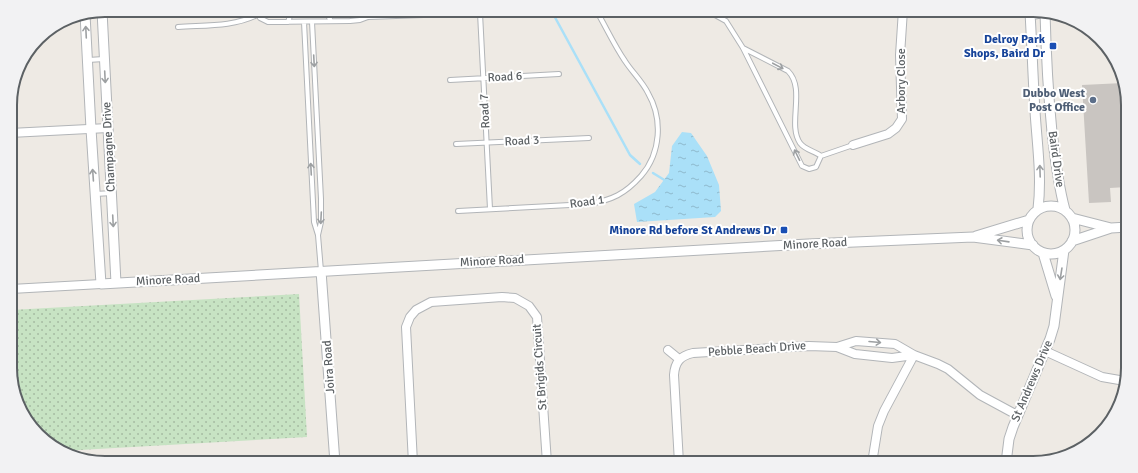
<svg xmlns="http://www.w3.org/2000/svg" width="1138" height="473" font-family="Signika,sans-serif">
<defs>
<pattern id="grass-dots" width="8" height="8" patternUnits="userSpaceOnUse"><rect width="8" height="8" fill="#c7e3c3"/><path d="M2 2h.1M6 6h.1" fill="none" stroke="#a5bba2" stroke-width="1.8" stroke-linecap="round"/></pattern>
<pattern id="water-ripples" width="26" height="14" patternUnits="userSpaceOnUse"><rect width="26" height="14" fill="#aae0f8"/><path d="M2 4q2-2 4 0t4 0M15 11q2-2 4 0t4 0" fill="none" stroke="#8eb9cc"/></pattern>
</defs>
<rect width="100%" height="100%" fill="#eeeae4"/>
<path fill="url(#grass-dots)" d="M299,294L307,437L62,451L30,426L11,381V310Z"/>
<path fill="url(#water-ripples)" d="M682,132L691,133L707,156L719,185L721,211L715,217L637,222L634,204L655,192L669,173L672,146Z"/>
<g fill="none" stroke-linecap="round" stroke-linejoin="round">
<path stroke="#aae0f8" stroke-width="2.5" d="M551,10L630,155L640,164
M653,173L666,181"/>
</g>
<path fill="#c9c5c1" d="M1123,83L1127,92V187L1110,188L1111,202L1089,203L1082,85Z"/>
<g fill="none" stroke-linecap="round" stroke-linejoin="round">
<defs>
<path id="service" d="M256,10L260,18L268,22L350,21L360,20L368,17L480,13L503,10
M325,10L331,21
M706,10L726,21L743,48L802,166L809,169L816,167L821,156L853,145
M480,13L490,209
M368,17L373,10
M288,22L292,10
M304,22L314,222L318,235L321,271
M312,22L321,199V222L318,235
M178,27C205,25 233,27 257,15
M743,48L788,71C806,89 787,124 800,143C805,150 815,151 821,156
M88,60L104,59
M450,80L559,74
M456,144L589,138
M95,194L112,193
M458,211L589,204C612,200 625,194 641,176C661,153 663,119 648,93C642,81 632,72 625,61C614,45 606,27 596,10"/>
<path id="minor" d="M10,133L108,128
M853,145L888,134L896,128L902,119L900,55L903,10
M11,289L101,284
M837,347L856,341L895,344L914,355L938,364L948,369L980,395L1017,415
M668,350L679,359
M1045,351L1102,377L1125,381
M413,463L406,327L410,317L416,310L431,302L502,297L515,298L529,306L537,317L547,463
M679,463L674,375C675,362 680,356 693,353L809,346L837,347L855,354L892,358L914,355
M872,463L878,426L884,411L914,355"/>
<path id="tertiary" d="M1026,10L1035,14L1045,12C1046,52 1048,92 1052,132C1055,159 1058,184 1065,210
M102,11L116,283
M1030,13C1032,46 1033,79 1035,111C1037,144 1042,176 1038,209
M85,14L91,129L101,284L808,244L973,237L1033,245
M1027 230a24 24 0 1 1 48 0a24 24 0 1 1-48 0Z
M1072,218L1111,228
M976,236L1029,220
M1072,241L1111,228L1128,227
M1043,253L1056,296
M321,271L335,463
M1006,463L1009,439L1013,427L1050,339L1054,326L1064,250"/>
</defs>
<use href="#service" stroke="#b2b5b8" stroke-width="6"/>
<use href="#minor" stroke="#b2b5b8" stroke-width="10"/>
<use href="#tertiary" stroke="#b2b5b8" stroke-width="11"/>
<use href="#service" stroke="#fff" stroke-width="4"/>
<use href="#minor" stroke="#fff" stroke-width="8"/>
<use href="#tertiary" stroke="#fff" stroke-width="9"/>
</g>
<defs><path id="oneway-shaft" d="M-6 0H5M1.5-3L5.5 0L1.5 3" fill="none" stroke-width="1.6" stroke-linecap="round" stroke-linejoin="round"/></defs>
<g stroke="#9da0a2">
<use href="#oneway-shaft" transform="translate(86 32) rotate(-93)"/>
<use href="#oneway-shaft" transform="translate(314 61) rotate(87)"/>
<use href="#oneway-shaft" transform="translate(778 66) rotate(28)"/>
<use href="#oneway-shaft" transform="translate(105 77) rotate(87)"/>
<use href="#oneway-shaft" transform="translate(797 155) rotate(-116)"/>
<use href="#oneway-shaft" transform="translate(311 169) rotate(-93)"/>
<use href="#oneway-shaft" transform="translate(1040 171) rotate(-92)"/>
<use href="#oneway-shaft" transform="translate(93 175) rotate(-94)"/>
<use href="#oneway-shaft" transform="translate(321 218) rotate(93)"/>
<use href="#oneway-shaft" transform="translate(113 221) rotate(87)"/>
<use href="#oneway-shaft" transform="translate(1003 241) rotate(-172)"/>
<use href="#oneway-shaft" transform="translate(1061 274) rotate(99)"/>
<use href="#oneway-shaft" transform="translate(875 342) rotate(5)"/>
</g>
<g fill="#1a4fb4" stroke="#fff" stroke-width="1.5">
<rect x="1049" y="42" width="8" height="8" rx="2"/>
<rect x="780" y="226" width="8" height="8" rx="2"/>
</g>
<circle fill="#5c6f8a" stroke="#fff" stroke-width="1.5" cx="1093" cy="100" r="4"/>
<g text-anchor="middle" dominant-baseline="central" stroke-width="4" stroke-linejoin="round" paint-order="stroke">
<g font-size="12" font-weight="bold" fill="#164399" stroke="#fff" text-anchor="end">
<text x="1045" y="39">Delroy Park<tspan x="1045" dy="14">Shops, Baird Dr</tspan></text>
<text x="776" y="230">Minore Rd before St Andrews Dr</text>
</g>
<g font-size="12" fill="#5c6164" stroke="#fff">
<text transform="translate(505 77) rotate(-3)">Road 6</text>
<text transform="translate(901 81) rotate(-90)">Arbory Close</text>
<text transform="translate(485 111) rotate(-93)">Road 7</text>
<text transform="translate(522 141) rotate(-3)">Road 3</text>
<text transform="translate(109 147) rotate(-93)">Champagne Drive</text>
<text transform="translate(1056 159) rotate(82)">Baird Drive</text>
<text transform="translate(587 202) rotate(-8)">Road 1</text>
<text transform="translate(815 244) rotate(-3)">Minore Road</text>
<text transform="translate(492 261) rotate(-3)">Minore Road</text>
<text transform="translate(168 280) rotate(-3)">Minore Road</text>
<text transform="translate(757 349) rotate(-4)">Pebble Beach Drive</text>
<text transform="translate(329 367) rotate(-94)">Joira Road</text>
<text transform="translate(540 367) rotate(-94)">St Brigids Circuit</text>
<text transform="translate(1032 381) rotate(-67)">St Andrews Drive</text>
</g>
<g font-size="12" font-weight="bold" fill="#4e5e75" stroke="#fff" text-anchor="end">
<text x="1085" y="93">Dubbo West<tspan x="1085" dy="14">Post Office</tspan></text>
</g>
</g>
<path d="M0 0H1138V473H0ZM105 17H1033A88 88 0 0 1 1121 105V368A88 88 0 0 1 1033 456H105A88 88 0 0 1 17 368V105A88 88 0 0 1 105 17Z" fill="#f2f2f3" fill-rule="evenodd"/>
<path fill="none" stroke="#5c6164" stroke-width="2" d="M105 17H1033A88 88 0 0 1 1121 105V368A88 88 0 0 1 1033 456H105A88 88 0 0 1 17 368V105A88 88 0 0 1 105 17Z"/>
</svg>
